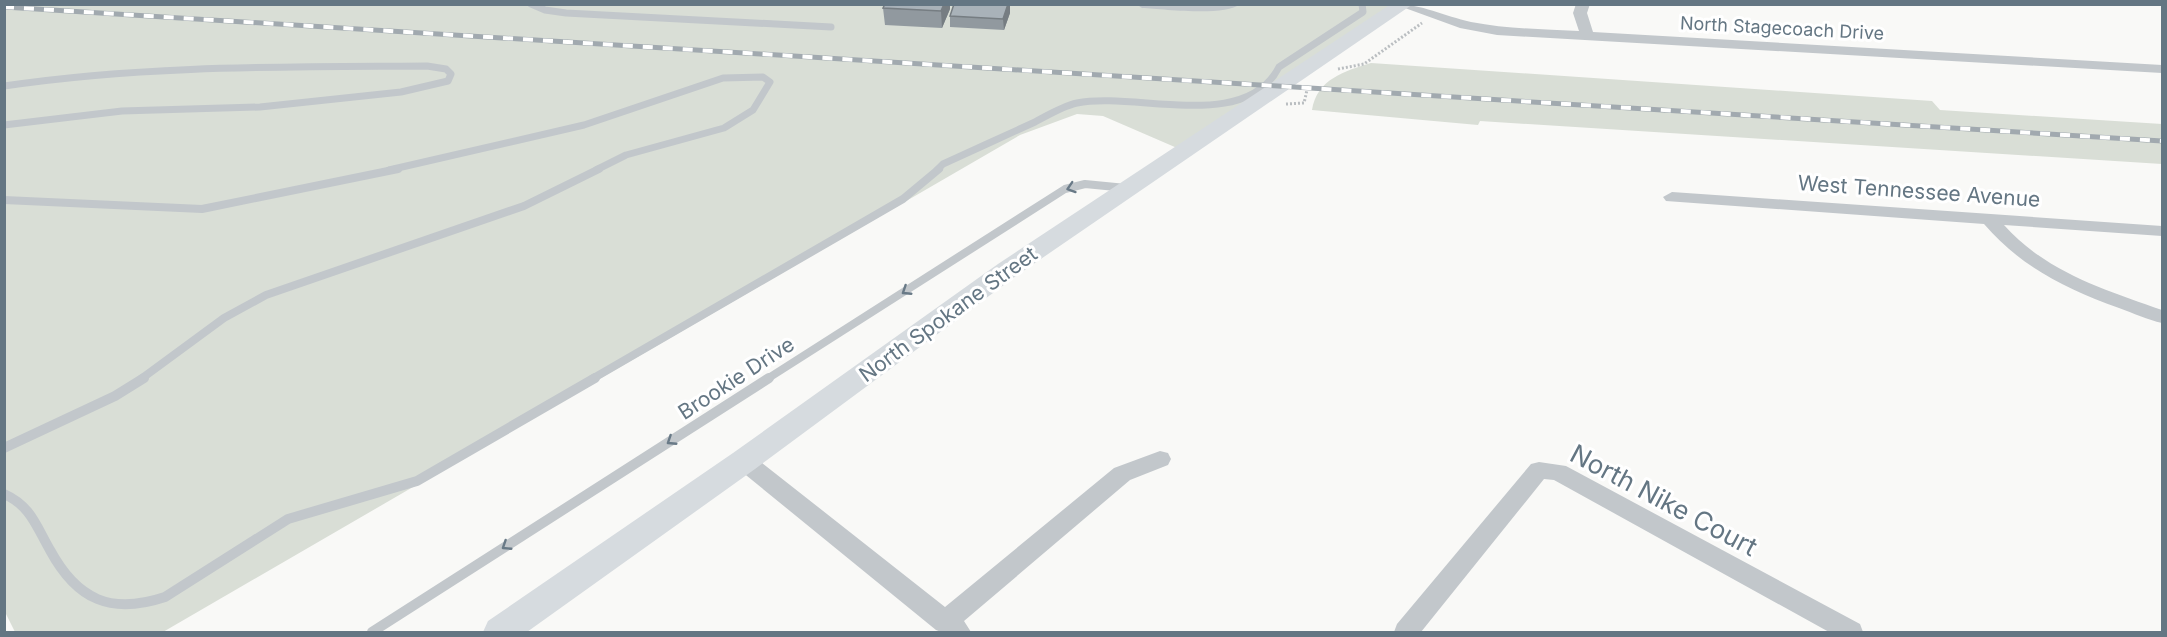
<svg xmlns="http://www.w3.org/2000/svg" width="2167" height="637" font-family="Inter,sans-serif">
<rect width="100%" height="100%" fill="#f9f9f7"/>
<path fill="#d9ded6" d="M5,5H1404L1184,151L1103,116L1077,114L1020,135L163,632H15L5,612Z
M1371,63L1932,101L1940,110L2162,124V164L1480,121L1478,125L1312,110C1317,79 1345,71 1371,63Z"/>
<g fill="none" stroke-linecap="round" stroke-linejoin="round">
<path stroke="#babec1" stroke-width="3" stroke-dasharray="2 2" stroke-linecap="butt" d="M1338,69L1364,64L1422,23
M1286,104L1304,103L1307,90"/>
<path stroke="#c2c7cb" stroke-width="7" d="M531,4L545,10L566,13L831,27
M4,86C144,65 286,67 427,66L446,69L451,74L448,81L401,92L260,107L122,111L4,125
M389,170L584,125L723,78L763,77L770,82L753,110L724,128L626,155L596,170
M937,170L943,164C974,150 1004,136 1035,122C1048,115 1063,106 1077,103C1135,91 1246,133 1279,67L1363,12L1362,4"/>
<path stroke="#c2c7cb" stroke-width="8" d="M4,200L202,209L398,169
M141,379L224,318L266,295L524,206L599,169
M592,379L903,199L939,169
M767,379L1065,189L1085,184L1126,188"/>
<path stroke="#c2c7cb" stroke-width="10" d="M4,448L115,396L144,378
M4,494C31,506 36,526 50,550C77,600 111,615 165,597L288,519L417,481L595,378
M372,632L769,378"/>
<path fill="#c2c7cb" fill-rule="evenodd" d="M1136,4H1240C1225,17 1164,9 1142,8Z
M1394,4C1422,4 1444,16 1471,22C1507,29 1543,29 1579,31L1573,13L1576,4H1590L1587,13L1593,32L2162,65V73L1497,35L1460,28Z
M1672,192L2162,226V236L2004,225C2046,272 2105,290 2162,310V323C2148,320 2133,313 2119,308C2066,289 2021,267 1984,224L1666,201L1663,197Z
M1160,451L1168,453L1171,459L1168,465L1130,480L964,621L971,632H941L936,630L736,467L733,461L736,455L744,453L752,455L945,607L1114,468Z
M1539,462L1566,466L1860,624L1863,632H1829L1554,480L1544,479L1421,632H1394L1397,624L1531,464Z"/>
<path fill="#d6dbdf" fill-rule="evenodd" d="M1391,4H1413L1016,276L755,469L527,632H483L488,621L733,453L998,264Z"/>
<defs>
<path id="rail" d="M4,7L2162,141"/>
</defs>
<use href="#rail" stroke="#a1a9af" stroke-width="5"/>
<use href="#rail" stroke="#fff" stroke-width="4" stroke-dasharray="10" stroke-linecap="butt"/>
</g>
<path fill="#91999f" d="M954,4H1010V13L1004,30L950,27V16Z
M883,8L950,9L942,28L885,25Z"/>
<path fill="#767d82" d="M944,4H950V9L942,28L941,11Z
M1008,4H1010V13L1004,30L1003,19Z"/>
<path fill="#a9b2b9" stroke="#767d82" stroke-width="1.5" d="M885,4H944L941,11L883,8Z
M954,4H1008L1003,19L950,16Z"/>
<defs><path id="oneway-chevron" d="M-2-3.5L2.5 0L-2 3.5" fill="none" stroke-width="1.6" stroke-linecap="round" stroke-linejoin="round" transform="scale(1.5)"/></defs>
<g stroke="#697a87">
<use href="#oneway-chevron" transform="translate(1071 188) rotate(162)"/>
<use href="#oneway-chevron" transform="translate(906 291) rotate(147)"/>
<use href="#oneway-chevron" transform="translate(671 441) rotate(147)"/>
<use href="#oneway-chevron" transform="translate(506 546) rotate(147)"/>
</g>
<g text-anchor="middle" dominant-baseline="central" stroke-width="6" stroke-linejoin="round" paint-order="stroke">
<g font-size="18" fill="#647683" stroke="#fff">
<text transform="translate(1782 28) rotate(3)">North Stagecoach Drive</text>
</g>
<g font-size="21" fill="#647683" stroke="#fff">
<text transform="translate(1919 191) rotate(4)">West Tennessee Avenue</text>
<text transform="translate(948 314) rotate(-36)">North Spokane Street</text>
<text transform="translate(736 378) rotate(-33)">Brookie Drive</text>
</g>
<g font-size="26" fill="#647683" stroke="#fff">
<text transform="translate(1664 500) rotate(28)">North Nike Court</text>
</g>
</g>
<rect width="2167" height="637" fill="none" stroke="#647683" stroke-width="12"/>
</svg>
